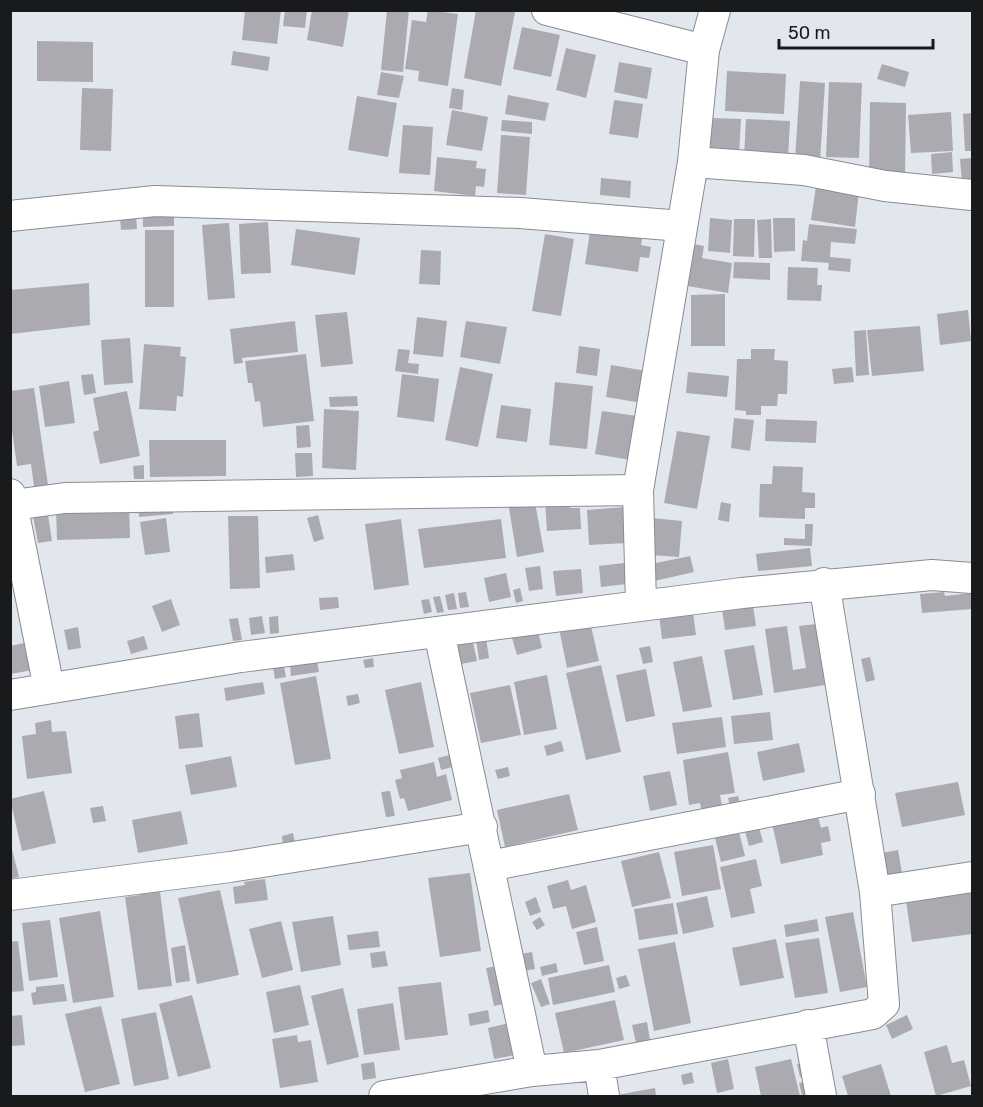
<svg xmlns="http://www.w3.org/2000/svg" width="983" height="1107" font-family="Rubik,sans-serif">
<rect width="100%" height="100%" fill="#e2e7ee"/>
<path fill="#acaab1" d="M245,10H281L277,44L242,40Z
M285,10H307L305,28L283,26Z
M312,10H349L343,47L307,40Z
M387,10H409L403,72L381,70Z
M428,10L458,14L448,86L418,81L419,71L405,69L412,20L426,22Z
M476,10L515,12L501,86L464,78Z
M522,27L560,35L551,77L513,69Z
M37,41L93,42V82L37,81Z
M566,48L596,55L586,98L556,90Z
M233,51L270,57L268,71L231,65Z
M619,62L652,68L647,99L614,92Z
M882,64L909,72L905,87L877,79Z
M727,71L786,74L784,114L725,111Z
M381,72L404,76L399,98L377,95Z
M800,81L825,83L820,161L795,160Z
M829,82L862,83L859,158L826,157Z
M82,88L113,89L111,151L80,150Z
M452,88L464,90L462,110L449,108Z
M508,95L549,103L545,121L505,114Z
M357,96L397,103L388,157L348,150Z
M614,100L643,104L638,138L609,134Z
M870,102L906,103L905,177H869Z
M452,110L488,117L482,151L446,145Z
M951,112L953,151L911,153L908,115Z
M972,113V151H965L963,114Z
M712,118L741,119L739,155L710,153Z
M746,119L790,121L788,159L744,157Z
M502,120L532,122V134L501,131Z
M403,125L433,127L430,175L399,173Z
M501,135L530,137L526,195L497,193Z
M952,152L953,172L932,174L931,154Z
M437,157L477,161L476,168L486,169L484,187L476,186L475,196L434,191Z
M972,158V181L962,182L960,159Z
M601,178L631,181L630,198L600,195Z
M816,186L859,192L855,227L811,220Z
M174,212V226L143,227V213Z
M136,215L137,229L121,230L120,217Z
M710,218L732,220L730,253L708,251Z
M773,218H795V251L774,252Z
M734,219H755L754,257L733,256Z
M771,219L772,258H759L757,220Z
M268,222L271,273L241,274L239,224Z
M229,223L235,298L208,300L202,225Z
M809,224L857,229L855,244L831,242L830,257L851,259L850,272L828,270L829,263L801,261L803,240L807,241Z
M591,226L643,234L641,245L651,247L649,258L640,257L638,272L585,264Z
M296,229L360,238L355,275L291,265Z
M145,230H174V307H145Z
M545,234L574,239L561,316L532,311Z
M688,243L704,246L702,258L732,263L728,293L682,285Z
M421,250L441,251L440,285L419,284Z
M734,262L770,263V280L733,278Z
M788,267L818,268L817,285H822L821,301L787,300Z
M89,283L90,325L10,334V290Z
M725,294V346H691V295Z
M968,310L971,341L940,345L937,314Z
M347,312L353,364L321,367L315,315Z
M417,317L447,321L443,357L413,354Z
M295,321L298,352L242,358L243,363L234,364L230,329Z
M466,321L507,327L500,364L460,357Z
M920,326L924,371L872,376L867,330Z
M866,330L869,375L856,376L854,331Z
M130,338L133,383L104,385L101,340Z
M144,344L181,347L180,356L186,357L183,397L177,396L176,411L139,409Z
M579,346L600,349L597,376L576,373Z
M398,349L410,350L408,363L419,364L418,374L395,371Z
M751,349H775L774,360L788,361L787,394H778L777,406H761V415H746V411L735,410L737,359H751Z
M306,354L314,421L263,427L260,401L255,402L252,383H248L245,361Z
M611,365L647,371L642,403L606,397Z
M460,367L493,374L478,447L445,440Z
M852,367L854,382L834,384L832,369Z
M688,372L729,376L727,397L686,393Z
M93,374L96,393L84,395L81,375Z
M402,374L439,379L434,422L397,417Z
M69,381L75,423L45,427L39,386Z
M555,382L593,386L587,449L549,445Z
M34,388L49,492L35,494L31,464L17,466L10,416V391Z
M127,391L140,456L100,464L93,432L99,430L93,398Z
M357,396L358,406L330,407L329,397Z
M501,405L531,409L527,442L496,438Z
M324,409L359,411L356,470L322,468Z
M602,411L637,416L631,460L595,454Z
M734,418L754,420L750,451L731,448Z
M766,419L817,421L816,443L765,441Z
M309,425L311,447L297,448L296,426Z
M677,431L710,436L697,509L664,503Z
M149,440H226V476L150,477Z
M295,453H312L313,476L296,477Z
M144,465V479H134L133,466Z
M773,466L803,467L802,492L815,493V508H805V519L759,517L760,484H772Z
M534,497L544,552L517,557L508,502Z
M570,499V508H580L581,529L547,531L545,501Z
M172,502L173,514L139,517L138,505Z
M721,502L731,504L729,522L718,520Z
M129,505L130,538L57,540L56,507Z
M624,507L626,543L589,545L587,510Z
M47,508L52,541L38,543L32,511Z
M318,515L324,539L314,542L307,518Z
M228,516H258L260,588L230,589Z
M166,518L170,552L145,555L140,522Z
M652,518L682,521L679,557L650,555Z
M401,519L409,585L374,590L365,524Z
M501,519L506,558L424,568L418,529Z
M805,524H813L812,546L784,545V538L805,539Z
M810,548L812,566L758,571L756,554Z
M293,554L295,570L266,573L265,557Z
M690,556L694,572L650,582L646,565Z
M624,563L627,584L601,587L599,566Z
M540,566L543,589L529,591L525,568Z
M581,569L583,593L556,596L553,571Z
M506,573L511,597L489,602L484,578Z
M520,588L523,601L516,603L513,590Z
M466,592L469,607L460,608L458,593Z
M944,592L945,596L972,593V609L922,613L920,594Z
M454,593L457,609L448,610L445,595Z
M440,596L444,612L437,613L433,597Z
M338,597L339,608L320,610L319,598Z
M171,599L180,625L162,632L152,606Z
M429,599L432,612L424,614L421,600Z
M753,605L756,626L725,630L722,609Z
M693,612L696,635L662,639L659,615Z
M262,616L265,633L251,635L249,618Z
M278,616L279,633L270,634L269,617Z
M238,618L242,640L233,641L229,619Z
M590,622L599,661L567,668L559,628Z
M816,624L825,685L774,693L765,629L787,626L793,670L806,668L799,626Z
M78,627L81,648L68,650L64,630Z
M538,631L542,648L517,655L512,638Z
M144,636L148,649L131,654L127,641Z
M486,638L489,658L479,660L476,639Z
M33,641L39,669L10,674V646Z
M473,642L477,661L461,664L456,645Z
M754,645L763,695L733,700L724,650Z
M650,646L653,662L643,664L639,648Z
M702,656L712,707L683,712L673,662Z
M870,657L875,680L866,682L861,659Z
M373,658L374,667L365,668L363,660Z
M317,661L319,672L291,676L290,665Z
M601,665L621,752L586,760L566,673Z
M284,666L286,677L275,679L273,668Z
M646,669L655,716L626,722L616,675Z
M547,675L557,729L524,735L514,682Z
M316,676L331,759L295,765L280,683Z
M263,682L265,694L226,701L224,688Z
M421,682L434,747L399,754L385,690Z
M510,685L521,735L481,743L470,693Z
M358,694L360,703L348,706L346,696Z
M770,712L773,740L734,744L731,716Z
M199,713L203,747L179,749L175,716Z
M722,717L726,747L677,754L672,723Z
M51,720L52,732L66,731L72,773L27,779L22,736L36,734L35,723Z
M561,741L564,751L547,756L544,746Z
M799,743L805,772L763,781L757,752Z
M728,752L735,793L720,795L722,806L701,809L700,803L689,805L683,760Z
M453,754L456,766L441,770L438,758Z
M231,756L237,787L191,795L185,765Z
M434,762L437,777L446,774L452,800L408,811L404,798L400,799L395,780L402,778L400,770Z
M508,767L510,776L498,779L495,770Z
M670,771L677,805L650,811L643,776Z
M958,782L965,815L902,827L895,793Z
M44,791L56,843L22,851L10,799Z
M390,791L395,816L386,817L381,792Z
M569,794L578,830L505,847L497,810Z
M738,796L740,803L730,806L728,798Z
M103,806L106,821L93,823L90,808Z
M181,811L188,844L138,853L132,820Z
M817,813L821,828L828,826L831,841L821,843L823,855L781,864L772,823Z
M759,827L763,842L749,846L745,831Z
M739,832L745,856L721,862L715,838Z
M293,833L296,848L284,851L282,836Z
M10,841L19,877L10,879Z
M713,845L721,889L682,896L674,852Z
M898,850L903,879L887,882L882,853Z
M659,852L671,898L632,907L621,861Z
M756,859L762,886L750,889L755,913L731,918L720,867Z
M470,873L481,951L440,957L428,878Z
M265,879L268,900L235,904L233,887L245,885L244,882Z
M568,880L571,890L586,885L596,922L572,929L566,906L553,909L547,886Z
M159,884L172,986L138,990L125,897L140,895L139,886Z
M220,890L239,975L197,984L178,898Z
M972,893V934L912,942L906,901Z
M707,896L714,927L683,934L676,903Z
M536,897L541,912L530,916L525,902Z
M673,903L678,934L639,940L634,909Z
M100,911L114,997L73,1003L59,918Z
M853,912L867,987L840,992L825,917Z
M333,916L341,965L301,972L292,922Z
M540,917L545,925L537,930L532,922Z
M817,919L819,931L786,937L784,925Z
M50,920L58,977L29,981L22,923Z
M281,921L293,970L262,978L249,929Z
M597,927L604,961L584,965L576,932Z
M378,931L380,947L349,950L347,935Z
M819,938L828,993L795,998L785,943Z
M776,939L784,978L740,986L732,948Z
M18,941L24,991L10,992V942Z
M675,942L691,1023L654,1031L638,949Z
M185,945L190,981L176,983L171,948Z
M385,951L388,966L372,968L370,953Z
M532,952L535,969L524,971L521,954Z
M556,963L558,972L542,976L540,967Z
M609,965L615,992L553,1005L548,978Z
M497,966L504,1004L494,1006L486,968Z
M626,975L630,986L619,989L616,978Z
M541,979L550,1004L541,1007L531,983Z
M441,982L448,1035L405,1040L398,987Z
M64,984L67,1001L33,1005L31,993L36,992V987Z
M300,985L309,1025L274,1033L266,992Z
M343,988L359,1057L327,1065L311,996Z
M192,995L211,1068L178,1077L159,1004Z
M615,1000L624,1040L564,1053L555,1013Z
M393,1003L400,1050L364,1055L357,1009Z
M101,1006L120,1084L85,1092L65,1014Z
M488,1010L490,1022L470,1026L468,1014Z
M156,1012L169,1079L134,1086L121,1019Z
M22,1015L25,1045L10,1046V1016Z
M907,1015L913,1029L892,1039L886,1025Z
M647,1022L650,1040L636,1043L632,1025Z
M509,1023L515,1055L494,1059L488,1028Z
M297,1035L298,1042L311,1040L318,1082L280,1088L272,1039Z
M947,1045L952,1063L964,1060L971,1086L936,1096L924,1052Z
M728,1059L734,1089L717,1093L711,1063Z
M791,1059L800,1096H761L755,1067Z
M374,1062L376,1078L363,1080L361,1064Z
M804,1062L807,1076L800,1077L797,1064Z
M881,1064L891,1096H848L842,1076Z
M692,1072L694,1083L683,1085L681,1075Z
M808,1081L811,1096H802L799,1083Z
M655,1088L656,1096H617V1095Z"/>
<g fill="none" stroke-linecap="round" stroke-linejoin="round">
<defs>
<path id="minor" d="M547,10L704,50
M693,162L704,50L715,10
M10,216L155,201L520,213L682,226
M10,494L49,688
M13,505L65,498L638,490
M641,605L638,490L693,162L804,170L885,186L972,195
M439,632L532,1071
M10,695L241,657L742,593L932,575L972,578
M489,866L860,794
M875,892L972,877
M10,895L230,867L482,827
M808,1025L821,1096
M599,1065L604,1096
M384,1096L532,1071L599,1065L873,1014L884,1004L875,892L824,583"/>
</defs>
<use href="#minor" stroke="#888d93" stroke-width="32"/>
<use href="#minor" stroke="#fff" stroke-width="30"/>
</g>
<rect width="983" height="1107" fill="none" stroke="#181a1c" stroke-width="24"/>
<path d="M779 39v9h154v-9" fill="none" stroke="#181a1c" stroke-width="3"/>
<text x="788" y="39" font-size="18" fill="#181a1c" stroke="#e2e7ee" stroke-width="4.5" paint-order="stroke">50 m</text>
</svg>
